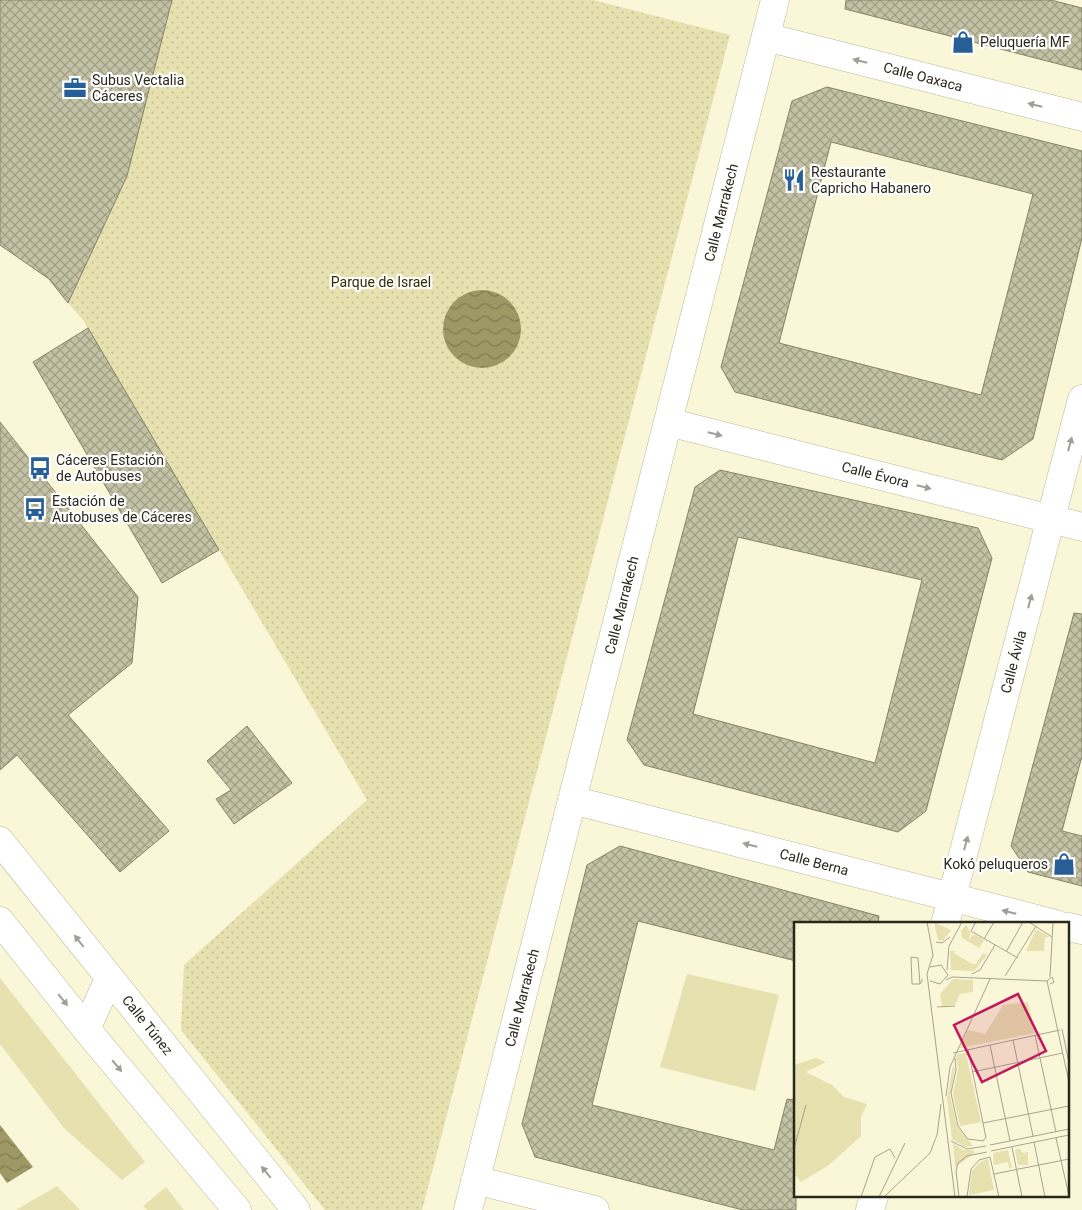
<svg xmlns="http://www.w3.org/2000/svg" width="1082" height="1210" font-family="Roboto,sans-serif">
<defs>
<pattern id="park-dots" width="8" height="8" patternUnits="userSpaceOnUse" patternTransform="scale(1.25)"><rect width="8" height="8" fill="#e6e1af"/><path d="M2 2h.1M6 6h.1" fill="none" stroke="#c5c196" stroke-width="1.8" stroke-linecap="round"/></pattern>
<pattern id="water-waves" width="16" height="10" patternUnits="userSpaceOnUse" patternTransform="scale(1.25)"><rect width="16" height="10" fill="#9e9864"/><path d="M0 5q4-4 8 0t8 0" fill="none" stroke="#817c52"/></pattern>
<pattern id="building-cross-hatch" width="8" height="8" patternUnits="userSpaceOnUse" patternTransform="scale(1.25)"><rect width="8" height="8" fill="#c4c2a5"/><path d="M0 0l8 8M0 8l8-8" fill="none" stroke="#9f9e86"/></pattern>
</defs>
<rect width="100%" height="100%" fill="#faf7d9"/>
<path fill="#e6e1af" d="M687,974L779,995L755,1091L660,1067Z
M0,978L145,1162L122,1180L64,1128L0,1044Z
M57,1186L80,1210H16Z
M166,1187L184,1210H147L143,1206Z"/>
<path fill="url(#park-dots)" d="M172,0H593L730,35L422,1210H325L181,1030L184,965L367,800L83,320L68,303L127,176Z"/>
<path fill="url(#water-waves)" d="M443 329a39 39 0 1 1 78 0a39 39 0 1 1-78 0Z
M0,1125L33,1167L7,1183L0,1173Z"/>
<path fill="url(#building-cross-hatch)" stroke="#868368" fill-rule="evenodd" d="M0,0H172L127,176L68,303L49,279L0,245Z
M846,0H1051L1082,8V70L845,9Z
M827,87L1082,151V238L1033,439L1002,460L735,392L721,367L792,101ZM831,142L1033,194L981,395L779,343Z
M88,328L219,550L162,583L33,362Z
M0,422L138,597L132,663L68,715L169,831L120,872L17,755L0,770Z
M720,470L978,528L992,558L926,811L898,832L644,765L627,740L695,487ZM738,537L922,580L875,763L693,714Z
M1074,613L1082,614V756L1062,831L1082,836V886L1028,872L1011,846Z
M247,726L292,783L234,824L216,799L231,790L207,761Z
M620,846L879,916L878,924H796V961L638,921L592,1105L774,1150L787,1099L796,1100V1210H743L535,1157L522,1124L587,865Z"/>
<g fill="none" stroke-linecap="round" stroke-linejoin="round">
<defs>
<g id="street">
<path id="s1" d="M766,37L1082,117"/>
<path id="s2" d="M668,422L1082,527"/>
<path id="s3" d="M572,800L1056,924"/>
<path id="s4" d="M945,924L1082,399"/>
<path d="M1068,927L1082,930"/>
<path d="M86,1029L109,979"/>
<path d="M475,1180L595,1210"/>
<path id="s5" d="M468,1210L775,0"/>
<path d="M870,1210L874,1196"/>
</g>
<g id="secondary">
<path id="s6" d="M0,841L296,1210"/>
<path d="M0,921L86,1029L237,1210"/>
</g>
</defs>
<use href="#street" stroke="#bab79a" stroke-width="29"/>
<use href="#secondary" stroke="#bab79a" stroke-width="29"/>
<use href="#street" stroke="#fff" stroke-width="28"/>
<use href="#secondary" stroke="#fff" stroke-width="28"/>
</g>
<defs><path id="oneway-solid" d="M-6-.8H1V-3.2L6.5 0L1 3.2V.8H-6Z" transform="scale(1.25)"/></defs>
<g fill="#9f9e99">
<use href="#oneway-solid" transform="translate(860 61) rotate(-166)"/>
<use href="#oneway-solid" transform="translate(1035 105) rotate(-166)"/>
<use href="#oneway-solid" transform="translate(715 434) rotate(14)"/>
<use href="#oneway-solid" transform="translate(1070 444) rotate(-75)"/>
<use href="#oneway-solid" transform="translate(924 487) rotate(14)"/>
<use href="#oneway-solid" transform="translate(1030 601) rotate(-75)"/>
<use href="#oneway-solid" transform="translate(966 843) rotate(-75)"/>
<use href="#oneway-solid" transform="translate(750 845) rotate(-166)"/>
<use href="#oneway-solid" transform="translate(1009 912) rotate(-166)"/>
<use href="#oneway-solid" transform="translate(79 941) rotate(-128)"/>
<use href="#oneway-solid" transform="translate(63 1000) rotate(51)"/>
<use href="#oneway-solid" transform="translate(117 1066) rotate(50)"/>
<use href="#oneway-solid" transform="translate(266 1172) rotate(-129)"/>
</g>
<defs>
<symbol id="shop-bare" viewBox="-9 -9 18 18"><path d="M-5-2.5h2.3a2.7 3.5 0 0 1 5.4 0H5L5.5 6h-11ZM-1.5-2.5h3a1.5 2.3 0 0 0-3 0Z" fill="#275e96" stroke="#fff" stroke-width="2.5" paint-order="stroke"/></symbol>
<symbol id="office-bare" viewBox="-9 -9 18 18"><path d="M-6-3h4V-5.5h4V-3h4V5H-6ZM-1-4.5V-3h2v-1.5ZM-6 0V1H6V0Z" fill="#275e96" stroke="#fff" stroke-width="2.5" paint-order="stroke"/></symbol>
<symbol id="restaurant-bare" viewBox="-9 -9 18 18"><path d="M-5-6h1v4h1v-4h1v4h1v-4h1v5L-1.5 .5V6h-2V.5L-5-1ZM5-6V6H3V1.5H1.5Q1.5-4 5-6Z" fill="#275e96" stroke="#fff" stroke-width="2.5" paint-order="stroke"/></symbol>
<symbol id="bus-bare" viewBox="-9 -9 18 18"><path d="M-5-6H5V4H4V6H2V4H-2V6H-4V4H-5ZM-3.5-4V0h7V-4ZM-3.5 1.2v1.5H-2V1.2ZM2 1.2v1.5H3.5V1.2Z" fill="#275e96" stroke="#fff" stroke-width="2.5" paint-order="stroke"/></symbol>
</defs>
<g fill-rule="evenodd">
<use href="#shop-bare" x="947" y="26" width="32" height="32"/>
<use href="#office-bare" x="59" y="72" width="32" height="32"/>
<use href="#restaurant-bare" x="778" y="164" width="32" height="32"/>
<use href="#bus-bare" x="24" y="452" width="32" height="32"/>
<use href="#bus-bare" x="19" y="493" width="32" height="32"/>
<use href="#shop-bare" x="1048" y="848" width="32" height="32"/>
</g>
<g text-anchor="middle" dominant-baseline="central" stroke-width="4.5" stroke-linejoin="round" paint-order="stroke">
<g font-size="14" fill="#2a281d" stroke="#fff" text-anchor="start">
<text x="980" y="42">Peluquería MF</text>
<text x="92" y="80">Subus Vectalia<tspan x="92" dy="16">Cáceres</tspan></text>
<text x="811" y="172">Restaurante<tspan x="811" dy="16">Capricho Habanero</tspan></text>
<text x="56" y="460">Cáceres Estación<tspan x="56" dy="16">de Autobuses</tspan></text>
<text x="52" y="501">Estación de<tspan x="52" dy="16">Autobuses de Cáceres</tspan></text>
<text x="1048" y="864" text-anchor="end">Kokó peluqueros</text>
</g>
<g font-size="14" fill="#2a281d" stroke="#fff">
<text stroke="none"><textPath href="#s1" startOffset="162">Calle Oaxaca</textPath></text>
<text stroke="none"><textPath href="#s5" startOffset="1029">Calle Marrakech</textPath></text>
<text stroke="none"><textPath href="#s2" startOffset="214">Calle Évora</textPath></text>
<text stroke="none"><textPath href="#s5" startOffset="624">Calle Marrakech</textPath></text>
<text stroke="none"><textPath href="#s4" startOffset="271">Calle Ávila</textPath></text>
<text stroke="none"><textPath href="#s3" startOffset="250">Calle Berna</textPath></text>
<text stroke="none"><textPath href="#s5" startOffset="219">Calle Marrakech</textPath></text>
<text stroke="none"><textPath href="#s6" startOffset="236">Calle Túnez</textPath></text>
</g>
<g font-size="14" fill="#322d01" stroke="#fff">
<text x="381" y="282">Parque de Israel</text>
</g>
</g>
<g transform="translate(794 922)">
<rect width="275" height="275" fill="#faf7d9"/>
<path d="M172,3L177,11L174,18L180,12L190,18L185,26L168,16L167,9ZM156,29H161L160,31L178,42H182L189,31L193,33L180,49L157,48ZM159,57L179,58V70L166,72L161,83L148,84L146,72ZM172,131L187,200L166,204L159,173L164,147L162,135L164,132ZM159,144L161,147L156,173L163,204L179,224L171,225L158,217L153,176ZM159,221L169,228H179L181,231L161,245ZM225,226L229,231L234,230V243H224L221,228ZM214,228L218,246H215L214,240L200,243L199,231ZM194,237L200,268L175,273L178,249L186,240Z" fill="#e6e1af"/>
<path d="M22,136L32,140L12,150L38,163L50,175L73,182L67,195V214L35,243L7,260L0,252V143Z" fill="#e6e1af"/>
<path d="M140,0L157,8L149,19L144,18ZM242,7L256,15H251L250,29H232ZM234,80L241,111L166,126L174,108L191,112L209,83Z" fill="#e6e1af"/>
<path fill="none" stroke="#a7a48e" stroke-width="1" d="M133,0L139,33L133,52L161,275M182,0L177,9L224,36M235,0L258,15M190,17L200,0M142,20L148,21L156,15M212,30L229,0M153,48L155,24L168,0M178,52L186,48L201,23M211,54L242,4M256,55L259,0M152,58L158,55L253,59M136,59L146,62L154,53L147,43L136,45M126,62L124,36L117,35L118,62H126L129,57M256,62L260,60L258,55L253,59L275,160M143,85L161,84M268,107L275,141M241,113L262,210M219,118L239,214M196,123L216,219M174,127L192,216M159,131L266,108M161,136L162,148L157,171L164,204L174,217L189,219L192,215M178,150L269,131M152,174L156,145L196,57M189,201L275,184M262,216L275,274M157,219L173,227L192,224M240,220L251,275M196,223L275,207M218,225L228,275M0,227L12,183M197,229L275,213M196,235L205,275M200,252L275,237M67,275L81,235L96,227L101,236M85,275L111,221M90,275L136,231L143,213L147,182M165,275L162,249L164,241L173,234L193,230M173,275L177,247L185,238L196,235"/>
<path fill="#c2185b" fill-opacity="0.15" stroke="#c2185b" stroke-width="2.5" d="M224,72L252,129L188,160L160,103Z"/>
<rect width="275" height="275" fill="none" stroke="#2a281d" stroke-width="2.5"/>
</g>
</svg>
